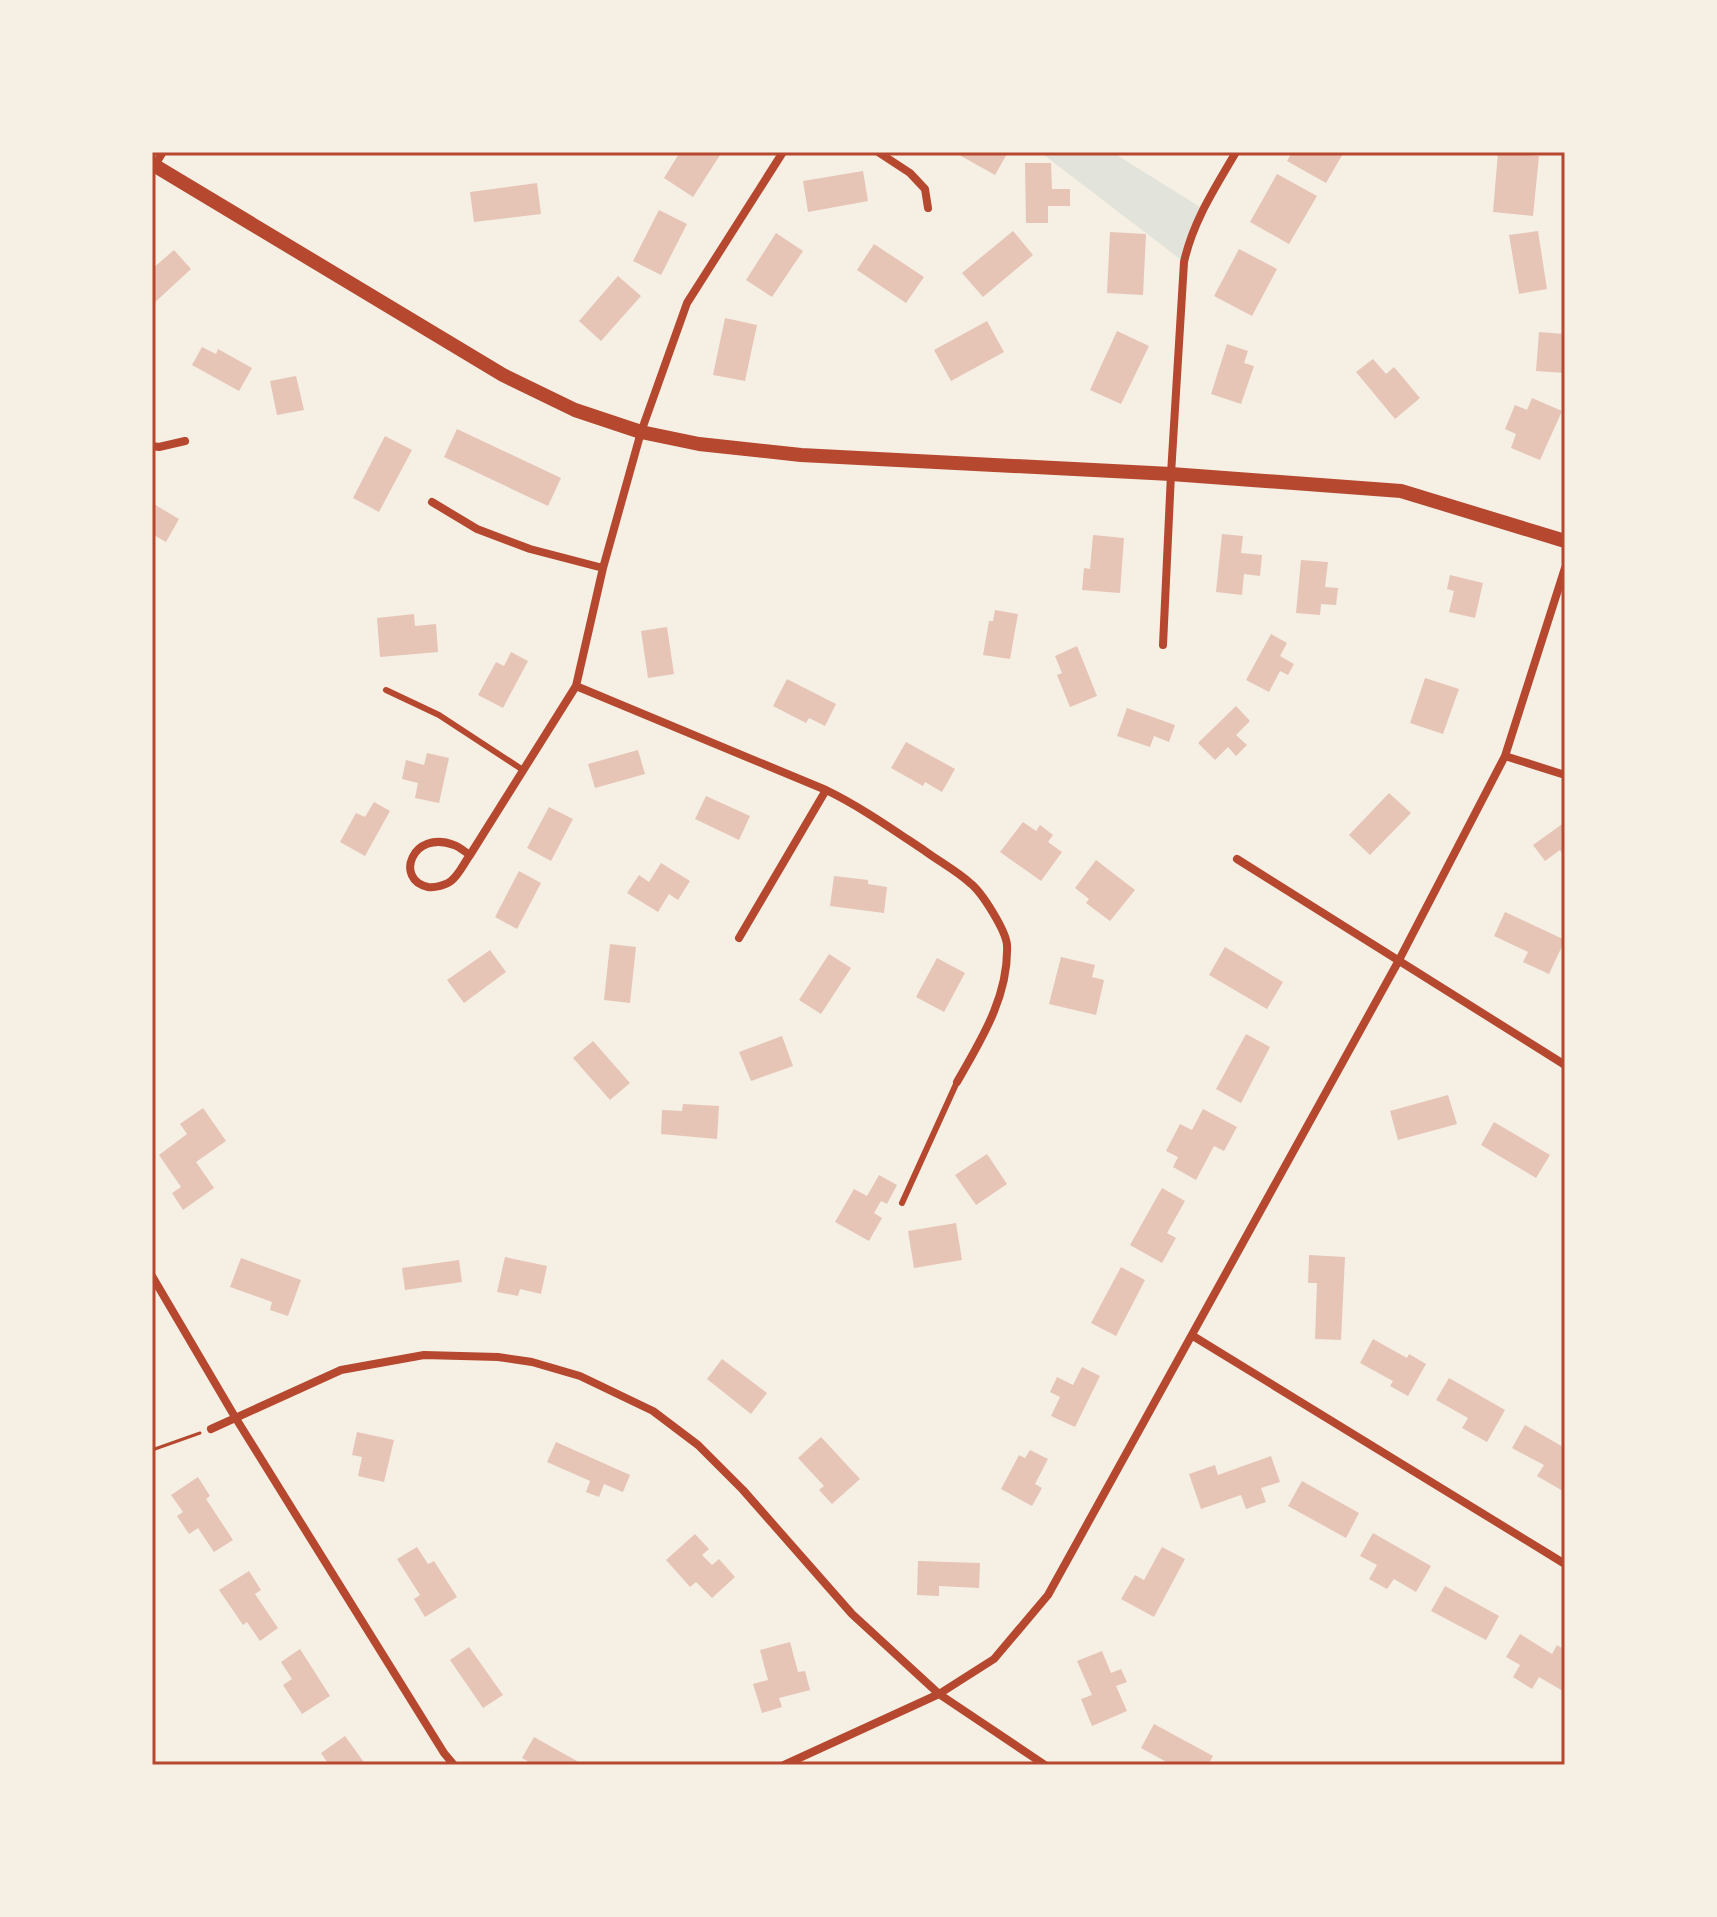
<svg xmlns="http://www.w3.org/2000/svg" width="1717" height="1917" font-family="'DejaVu Sans',sans-serif">
<rect width="100%" height="100%" fill="#f6efe4"/>
<path fill="#e2e4dc" d="M1040,152H1112L1203,209L1184,262Z"/>
<path fill="#e6c5b7" d="M680,152H722L693,197L664,178Z
M954,152H1008L995,175Z
M1292,152H1344L1326,183L1287,161Z
M1498,152L1539,156L1533,216L1493,212Z
M1025,163H1051L1052,189H1070V206H1048V223H1026Z
M863,171L868,201L808,212L803,181Z
M1277,174L1317,196L1289,244L1250,222Z
M537,183L541,214L474,222L470,192Z
M659,210L687,224L661,275L633,261Z
M1013,231L1033,255L983,297L962,273Z
M1538,231L1547,289L1519,294L1509,235Z
M1110,232L1146,234L1143,295L1107,293Z
M776,233L803,251L772,297L746,280Z
M874,244L924,277L906,303L857,270Z
M1239,249L1277,269L1252,316L1214,296Z
M174,250L191,269L152,305V269Z
M618,276L641,296L601,341L579,321Z
M725,318L757,325L745,381L713,375Z
M987,321L1004,352L951,381L934,350Z
M1117,331L1149,346L1121,404L1090,390Z
M1539,332L1565,334V373L1536,371Z
M1227,344L1248,351L1244,363L1254,366L1241,404L1211,394Z
M202,347L216,354L218,349L252,368L239,391L192,365Z
M1373,359L1386,374L1394,367L1420,398L1395,419L1356,372Z
M296,376L304,410L277,415L270,381Z
M1532,398L1562,411L1540,460L1511,448L1516,434L1505,429L1515,405L1527,410Z
M457,429L561,478L548,506L444,457Z
M385,436L412,450L379,512L353,498Z
M152,503L179,519L166,542L152,534Z
M1222,534L1243,536L1241,553L1262,555L1260,576L1244,574L1242,595L1216,592Z
M1093,535L1124,538L1120,593L1082,590L1084,568L1090,569Z
M1301,560L1328,562L1325,587L1338,588L1336,605L1321,604L1320,615L1296,613Z
M1450,575L1483,583L1475,618L1449,612L1454,591L1447,589Z
M995,610L1018,614L1010,659L983,655L989,621H993Z
M414,614L415,626L436,624L438,652L380,657L377,618Z
M667,627L674,674L648,678L641,631Z
M1271,634L1287,643L1280,656L1294,664L1288,675L1280,671L1269,692L1246,680Z
M1077,646L1097,696L1070,707L1057,675L1062,673L1055,656Z
M511,652L528,661L503,708L478,695L496,662L504,666Z
M1425,678L1459,689L1443,734L1410,723Z
M787,679L836,704L825,726L809,718L806,723L773,706Z
M1236,706L1250,721L1236,735L1247,745L1236,756L1228,747L1215,760L1198,743Z
M1127,708L1175,725L1169,742L1154,736L1150,747L1117,736Z
M906,742L955,769L942,792L925,782L923,786L891,768Z
M638,750L645,774L595,788L588,764Z
M427,753L449,758L439,803L415,798L418,783L402,779L406,760L424,765Z
M1389,793L1411,813L1370,855L1349,835Z
M706,796L750,816L739,840L695,819Z
M374,802L390,811L365,856L340,842L356,813L365,817Z
M549,807L573,819L551,861L527,848Z
M1023,822L1036,831L1040,825L1053,835L1048,842L1062,852L1041,881L1000,852Z
M1565,822V857L1560,850L1545,861L1533,845Z
M1096,860L1135,890L1110,921L1086,903L1089,899L1075,888Z
M661,863L690,881L678,900L669,894L658,912L627,893L639,875L649,882Z
M519,871L541,883L517,929L495,917Z
M834,876L868,880V884L887,887L884,913L830,906Z
M1505,912L1565,940L1549,974L1523,962L1528,952L1494,936Z
M610,944L636,947L630,1003L604,1000Z
M1225,947L1283,982L1267,1009L1209,975Z
M490,950L506,972L464,1003L447,980Z
M829,954L851,968L821,1014L799,1000Z
M1061,957L1095,965L1092,977L1104,980L1096,1015L1049,1004Z
M937,958L965,973L944,1012L916,997Z
M1246,1034L1270,1047L1241,1103L1216,1089Z
M782,1036L793,1066L751,1081L739,1052Z
M593,1041L630,1083L610,1100L573,1058Z
M1448,1095L1457,1124L1398,1140L1390,1111Z
M683,1104L719,1106L717,1139L661,1134L662,1110L682,1111Z
M203,1108L226,1141L196,1162L214,1188L183,1210L172,1193L181,1187L159,1155L187,1134L180,1124Z
M1203,1109L1237,1127L1224,1151L1214,1146L1196,1180L1173,1167L1178,1157L1166,1151L1180,1124L1192,1130Z
M1494,1122L1550,1155L1536,1178L1481,1145Z
M987,1154L1007,1184L976,1205L955,1175Z
M879,1175L897,1185L887,1204L881,1201L874,1213L882,1218L869,1241L835,1222L854,1189L867,1196Z
M1162,1188L1185,1201L1167,1233L1176,1238L1162,1263L1130,1245Z
M956,1223L962,1260L914,1268L908,1231Z
M1309,1255L1345,1257L1341,1340L1315,1339L1317,1283H1308Z
M505,1257L547,1266L541,1294L520,1289L518,1296L497,1292Z
M241,1258L301,1280L288,1316L270,1310L272,1302L230,1287Z
M459,1260L462,1282L405,1290L402,1268Z
M1121,1267L1145,1280L1116,1336L1091,1323Z
M1373,1339L1407,1358L1409,1354L1426,1364L1408,1396L1390,1386L1393,1381L1360,1363Z
M722,1359L767,1393L751,1414L707,1379Z
M1082,1367L1100,1376L1075,1427L1051,1416L1060,1397L1050,1392L1057,1377L1073,1385Z
M1449,1378L1505,1410L1487,1442L1462,1428L1468,1418L1436,1400Z
M1525,1425L1565,1448V1487L1563,1491L1537,1476L1544,1465L1512,1448Z
M357,1432L394,1440L384,1482L358,1476L362,1457L352,1455Z
M821,1437L860,1479L832,1504L819,1490L824,1486L798,1458Z
M556,1442L630,1475L623,1492L604,1484L599,1497L586,1492L590,1481L547,1462Z
M1030,1450L1048,1459L1035,1484L1042,1488L1032,1506L1001,1489L1019,1455L1025,1458Z
M1271,1456L1280,1482L1261,1488L1266,1502L1246,1509L1241,1495L1201,1509L1189,1474L1215,1465L1218,1475Z
M198,1477L210,1496L206,1499L233,1540L214,1552L198,1528L189,1534L177,1516L183,1512L171,1495Z
M1302,1481L1359,1513L1346,1538L1288,1506Z
M1373,1533L1431,1566L1416,1592L1394,1579L1387,1589L1369,1579L1377,1565L1360,1556Z
M695,1534L709,1549L702,1555L712,1565L719,1559L735,1577L712,1598L696,1582L690,1587L666,1560Z
M417,1547L428,1564L434,1561L457,1597L425,1617L414,1599L420,1595L397,1559Z
M1162,1547L1185,1559L1154,1617L1121,1599L1135,1575L1144,1580Z
M918,1561L980,1563L979,1588L939,1586V1596L917,1595Z
M249,1571L261,1590L255,1594L278,1628L260,1641L247,1622L243,1625L219,1590Z
M1445,1586L1499,1616L1486,1640L1431,1611Z
M1520,1634L1552,1654L1557,1645L1565,1650V1687L1563,1691L1539,1677L1532,1689L1513,1677L1520,1665L1506,1657Z
M790,1642L798,1672L805,1671L810,1690L779,1698L782,1707L762,1713L753,1684L768,1680L760,1650Z
M469,1647L503,1695L483,1708L450,1660Z
M300,1649L330,1696L302,1714L283,1685L292,1679L281,1662Z
M1102,1651L1111,1673L1121,1669L1127,1682L1116,1686L1127,1711L1092,1726L1081,1699L1092,1695L1077,1661Z
M1154,1724L1213,1756L1208,1765H1172L1141,1748Z
M345,1736L366,1765H329L321,1753Z
M534,1737L584,1765H534L522,1758Z"/>
<g fill="none" stroke-linecap="round" stroke-linejoin="round">
<path stroke="#b5482f" stroke-width="3" d="M152,1450L200,1433"/>
<path stroke="#b5482f" stroke-width="6" d="M386,690L439,715L523,770
M902,1203L957,1082"/>
<path stroke="#b5482f" stroke-width="8" d="M878,152L910,173L925,189L928,208
M153,168L163,152
M152,446L159,447L185,441
M432,502L477,529L530,549L603,568
M1163,645L1171,474L1184,262C1193,221 1215,188 1236,152
M576,686L826,790C861,807 892,829 925,851C940,862 957,871 970,883C982,892 1006,931 1007,945C1009,996 981,1040 957,1082
M1505,756L1565,775
M470,855C465,852 460,847 454,845C412,829 394,880 428,887C435,888 446,885 451,881C459,875 464,863 470,855L576,686L603,568L641,432L687,303L783,152
M1237,859L1565,1065
M739,938L826,790
M152,1276L235,1417L444,1753L454,1765
M1193,1336L1565,1564
M211,1429L341,1370L424,1355L498,1357L532,1362L580,1376L653,1411L698,1445L743,1490L852,1614L939,1694L1045,1765
M784,1765L939,1694L994,1659L1048,1595L1398,962L1505,756L1565,568"/>
<path stroke="#b5482f" stroke-width="14" d="M152,164L503,375L575,410L641,432L699,444L801,455L1171,474L1401,491L1565,541"/>
</g>
<rect width="1717" height="1917" fill="none" stroke="#f6efe4" stroke-width="308"/>
<rect x="154" y="154" width="1409" height="1609" fill="none" stroke="#b5482f" stroke-width="3"/>
</svg>
